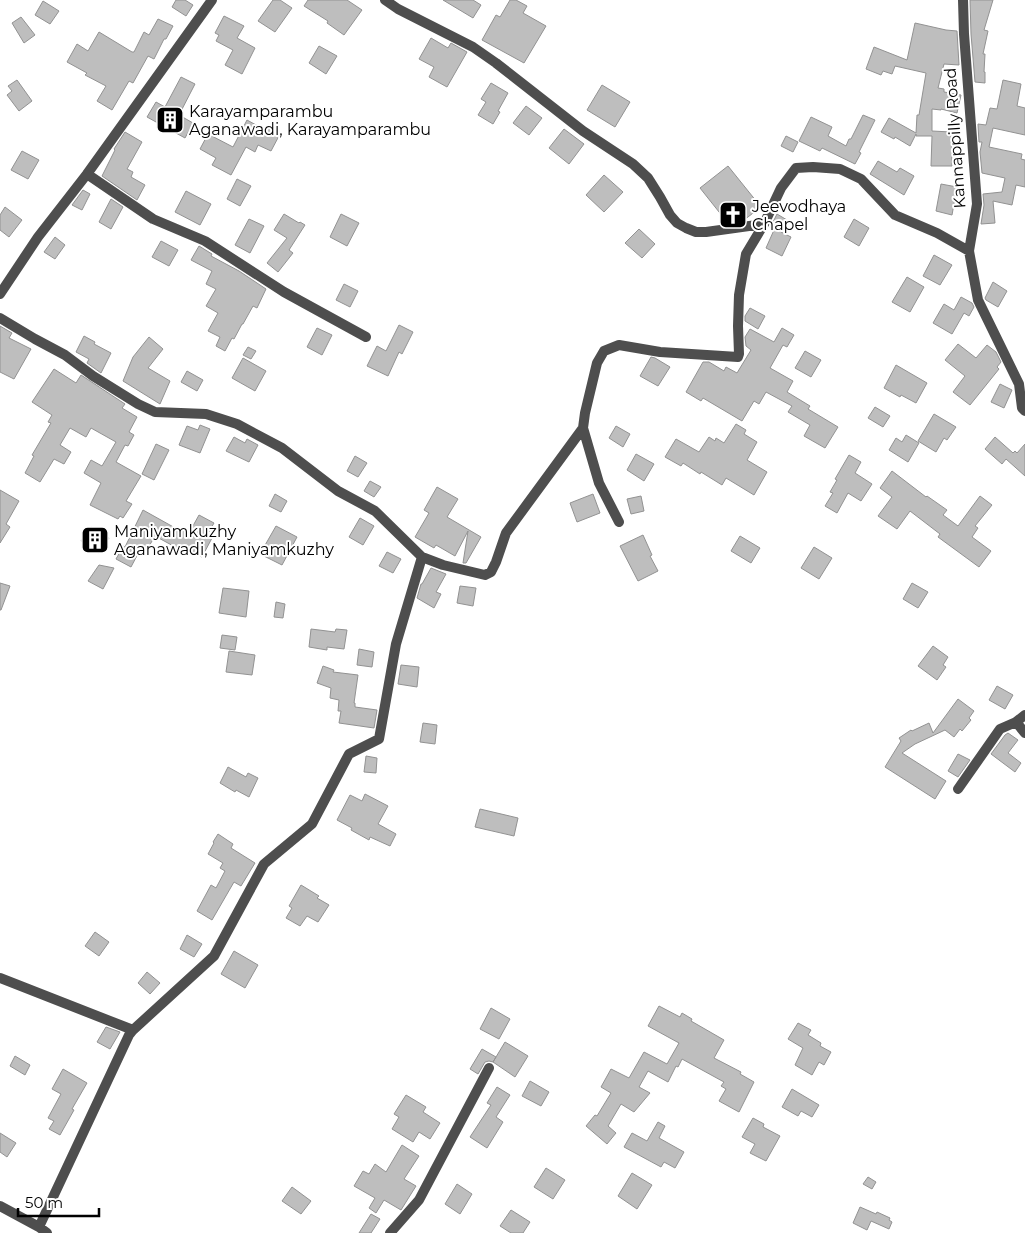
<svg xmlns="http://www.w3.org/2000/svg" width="1025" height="1233" font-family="Montserrat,sans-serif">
<rect width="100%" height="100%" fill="#fff"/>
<path fill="#bebebe" stroke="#929292" d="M176,0H185L193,5L186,16L172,7Z
M273,0H280L292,8L275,32L258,21Z
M308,0H347L362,10L344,35L327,23L328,21L304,6Z
M443,0H473L481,5L473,18Z
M510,0H516L527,6L523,13L546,26L524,63L482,40L496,15L500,17Z
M970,0H993L984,30L988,31L983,54H985L984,72H985V83L975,82L971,34Z
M43,1L59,11L50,24L35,15Z
M224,16L244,26L237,38L255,48L242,74L225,65L233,50L216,41L219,35L215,33Z
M21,17L35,35L24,43L12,23Z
M158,19L173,26L166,39H164L154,59L148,56L133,83L129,81L112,110L97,101L106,86L85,75L87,73L67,62L77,44L88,51L99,32L132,52H134L144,32L149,35Z
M915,23L946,30L957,31L959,65L944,64L938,88L944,89V92L961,95L957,113L941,109V110L932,109V131L951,132L952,166H931L932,136H916V134L910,146L895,137L894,139L881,132L889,118L916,133L917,115H919L926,73L895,66L892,74L883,71L881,75L866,69L874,47L907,60Z
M431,38L448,48L451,43L467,52L447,87L429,77L434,67L419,59Z
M319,46L337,56L326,74L309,63Z
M181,77L195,84L179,115L193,123L185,138L147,117L156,102L165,107Z
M17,80L32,101L19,111L7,95L12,91L8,86Z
M1003,80L1021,84L1017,106L1025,108V135L993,128L989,147L1022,154L1021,159L1025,160V187L1016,185L1012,205L993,201L995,223L981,224L984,205L983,194L1002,192L1005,178L982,173L980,152L982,142H979L978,125V124L986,125L990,108L997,109Z
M491,83L508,93L498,111L500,112L493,124L478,115L486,102L481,99Z
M602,85L630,102L615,127L587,110Z
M526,106L542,118L529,135L513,123Z
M863,115L875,120L859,152L861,153L855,164L822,148L820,151L799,141L811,117L832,127L828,136L846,146L849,139H851Z
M247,120L267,131L268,128L280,134L271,151L258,145L255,152L246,147L231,175L212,165L216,158L200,149L208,134L233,147Z
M564,129L584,144L569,164L549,148Z
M125,132L142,142L127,169L133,172L131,177L145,185L137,200L102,176L115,150L114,149Z
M786,136L798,142L793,152L781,146Z
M22,151L39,160L28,179L11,170Z
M878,161L897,172L900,168L914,176L904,195L870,174Z
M728,166L761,207L744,220L727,222L700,188Z
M604,175L623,192L604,212L586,195Z
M237,179L251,186L240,206L227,199Z
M941,184L957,187L952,215L936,211Z
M83,190L90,194L82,210L72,205Z
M186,191L211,204L200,225L175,212Z
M111,199L123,207L111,229L99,222Z
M5,207L22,220L9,237L0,230V215Z
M284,214L299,223L300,222L305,225L289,250L293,253L278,272L267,263L287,238L274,230Z
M341,214L359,223L347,246L330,237Z
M777,214L787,220L781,232L791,237L782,256L766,248L774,230L770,228Z
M249,219L264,226L250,253L235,245Z
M854,219L869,228L859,246L844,237Z
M639,229L655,244L642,258L625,243Z
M55,237L65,245L55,259L44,252Z
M161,241L178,250L169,266L152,257Z
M199,246L212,254L211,256L239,271L266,289L257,308L253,306L243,324H242L234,339L232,338L225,351L216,346L220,337L208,331L218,313L206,306L216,289L206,284L212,271L191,260Z
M934,255L952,265L940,285L923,276Z
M907,277L924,287L910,312L892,302Z
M993,282L1007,291L998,307L986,300L985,298Z
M344,284L358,291L350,307L336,300Z
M961,297L972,303L974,307L969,316L964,313L952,334L933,323L944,304L954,310Z
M750,308L765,316L758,329L745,321V316Z
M399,325L413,332L402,354L399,352L388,376L367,366L377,346L386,351Z
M0,326L12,333L9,338L31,349L14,379L0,372Z
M317,328L332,335L322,355L307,347Z
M782,328L794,335L787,347L783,345L770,368L793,381L787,392L810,406L808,409L838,427L825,448L804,436L810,425L788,412L792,406L766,392L759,404L754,401L742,421L703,398L701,401L686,392L703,362H709L724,371L726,367L737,373L751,350L746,346L745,337L750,329L774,342Z
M84,336L95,342L94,344L111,353L101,373L87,363L89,359L76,352Z
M149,337L163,349L148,368L170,381L160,404L123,381L133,357Z
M958,344L976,358L987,345L996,352L1001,362L997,367L999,369L970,405L953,392L965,376L945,360Z
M248,347L256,351L251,359L243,355Z
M805,351L821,360L811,377L795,368Z
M651,357L655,358L670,367L658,386L640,376Z
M243,358L266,371L255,391L232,378Z
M896,365L927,383L916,403L901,395L900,397L884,388Z
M54,369L76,383L81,375L125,404L122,408L137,417L129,432L134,435L128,446L125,445L116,462L141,476L126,501L132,504L123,518L120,516L118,519L90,505L101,483L84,473L91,460L102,466L116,442L91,428L86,437L70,428L60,445L71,452L64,464L54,459L40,482L25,473L34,456L32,455L51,423L48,422L52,415L32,402Z
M187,371L203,380L197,391L181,382Z
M1000,384L1012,390L1004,408L991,402Z
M875,407L890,416L883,427L868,418Z
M934,414L956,427L947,440L944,438L936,452L918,441Z
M736,424L746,430L744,434L757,442L747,460L767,472L754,495L726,478L722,485L701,472L700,474L683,463L681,466L665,457L676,439L699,452L709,437L715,441L716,438L724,443Z
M200,425L210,429L200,453L179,445L187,426L198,430Z
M616,426L630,434L623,447L609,438Z
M906,435L919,443L908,462L889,450L896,438L902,442Z
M234,437L245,443L247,439L258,445L249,462L226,451Z
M995,437L1013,453L1015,451L1017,453L1025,444V476L1006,459L1002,464L985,449Z
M156,444L169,450L154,480L142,474Z
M636,454L654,464L644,481L627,470Z
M849,455L861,462L855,473L872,484L861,501L848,493L837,513L825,506L833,493L830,492L837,480L835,479Z
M355,456L367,463L358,477L347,471Z
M892,471L926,497L927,496L947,510L943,515L958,526L980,496L992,505L975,526L978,528L972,537L991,551L979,567L938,537L940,534L910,511L897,529L878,516L892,497L880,488Z
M370,481L381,487L374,497L364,491Z
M437,487L458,499L447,517L481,537L466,563H463L468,531L455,556L436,545L434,548L415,537L429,513L424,510Z
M0,490L19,501L6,524L10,527L0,543Z
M275,494L287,501L281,512L269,506Z
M593,494L600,513L577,522L570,503Z
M641,496L644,511L631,514L627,499Z
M143,510L177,529L178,527L189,533L199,515L214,523L207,535L212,538L202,557L190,550L188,554L155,536L145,553L140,550L131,567L116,559L123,546L125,547Z
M360,518L374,526L363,545L349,537Z
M276,526L297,537L282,565L260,554Z
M91,527L109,538L99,553L81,541Z
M643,535L652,555L650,556L658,571L638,581L620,546Z
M740,536L760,548L751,563L731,551Z
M814,547L832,558L819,579L801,568Z
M387,552L401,559L393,573L379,566Z
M99,565L114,568L103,589L88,581Z
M431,568L446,574L436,592L441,594L434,608L417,598L421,584H422Z
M0,583L10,586L1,610H0Z
M912,583L928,592L918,608L903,599Z
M460,586L476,588L473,606L457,603Z
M223,588L249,591L246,617L219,613Z
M276,602L285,604L283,618L274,617Z
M311,629L335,632L336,629L347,630L344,649L327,647V650L309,647Z
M222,635L237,637L235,650L220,648Z
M933,646L948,657L943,665L946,667L937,680L918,666Z
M359,649L374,652L372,667L357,665Z
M229,651L255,655L252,675L226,672Z
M401,665L419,667L417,687L398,684Z
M323,666L334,670L333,672L358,675L354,703H355V707L377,710L374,728L339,723L341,711H338L339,700L330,698L331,688L317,683Z
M997,686L1013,695L1005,709L989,700Z
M958,699L974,711L969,718L971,720L962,731L960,729L954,737L945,730L915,744L902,753L946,781L935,799L885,767L901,741L899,738L911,730L912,731L929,723L933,733Z
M423,723L437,725L435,744L420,742Z
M1008,733L1018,740L1008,753L1021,763L1015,772L991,754L1005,735Z
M958,754L970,760L958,777L948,771Z
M366,756L377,758L376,773L364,772Z
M228,767L246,777L248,773L258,778L249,797L236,790L235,792L220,783Z
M365,794L388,806L378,824L396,834L390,846L370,837L369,840L351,830L352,828L337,820L350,795L362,801Z
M480,809L518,818L514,836L475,827Z
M218,834L233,844L231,848L255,863L241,886L234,882L212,920L197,911L211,885L216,888L225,871L220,868L223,863L208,854L214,843L213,842Z
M301,885L319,896L317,898L329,905L318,922L307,916L300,926L286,918L292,908L289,906Z
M95,932L109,942L99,956L85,946Z
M187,935L202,944L194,957L180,949Z
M234,951L258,965L245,988L221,974Z
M147,972L160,983L150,994L138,983Z
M659,1006L680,1017L682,1013L692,1019L691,1021L724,1040L714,1058L741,1072L740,1074L754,1082L739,1112L719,1101L726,1089L721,1086L724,1082L682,1059L678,1067L676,1066L668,1082L648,1071L639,1087L650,1093L634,1112L621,1104L608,1126L616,1133L607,1144L586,1126L595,1115L597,1116L611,1093L601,1087L611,1069L629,1078L644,1052L667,1064L679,1043L648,1026Z
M491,1008L510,1019L499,1039L480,1029Z
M798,1023L811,1030L808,1035L821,1043L820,1046L831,1052L824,1065L819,1062L812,1075L795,1065L803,1048L788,1039Z
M106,1027L120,1032L110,1049L97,1042Z
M505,1042L528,1056L515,1077L493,1062Z
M482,1049L496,1057L493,1062L489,1061L485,1062L478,1074L470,1069Z
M15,1056L30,1065L25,1075L10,1066Z
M63,1069L87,1083L72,1109L74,1110L60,1135L49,1129L54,1121L48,1118L61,1094L52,1089Z
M530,1081L549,1092L541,1106L522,1096Z
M497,1087L510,1095L496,1117L503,1122L487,1148L470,1137L491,1105L487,1103Z
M792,1089L819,1105L812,1117L801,1111L798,1116L782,1107Z
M406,1095L426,1107L423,1112L440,1123L430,1139L419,1132L413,1142L392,1129L399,1117L394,1114Z
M753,1118L764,1124L763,1127L780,1136L766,1161L750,1153L755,1144L742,1137Z
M658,1122L665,1126L659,1138L684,1152L675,1168L664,1162L661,1167L624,1147L632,1133L647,1141Z
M0,1133L16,1143L7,1157L0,1152Z
M402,1145L419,1156L404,1179L416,1186L401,1210L384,1200L376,1213L369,1208L375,1198L354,1186L363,1171L369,1174L375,1164L386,1172Z
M546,1168L565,1180L553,1199L534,1187Z
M632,1173L652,1185L637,1209L618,1196Z
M868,1177L876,1182L872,1189L863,1184Z
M457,1184L472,1194L460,1214L445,1204Z
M292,1187L311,1201L301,1214L282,1201Z
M860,1207L876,1214L877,1212L890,1218L889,1220L892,1222L889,1229L871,1221L867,1230L853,1223Z
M511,1210L530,1222L523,1233H511L500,1226Z
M371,1214L380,1219L371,1233H359Z"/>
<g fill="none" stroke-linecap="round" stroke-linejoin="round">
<path stroke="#4e4e4e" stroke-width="10" d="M385,0L398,9L473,47L496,63L583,131L633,164L648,178L660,197L670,215L677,223L686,228L696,232H706L764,224L781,188L796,168L813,167L840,169L861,179L895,215L937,233L969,251
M963,0L964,34L977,204L969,251L978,300L1019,384L1022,408L1025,411
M87,174L153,219L205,241L284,292L366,337
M0,294L38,237L87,174L212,0
M0,318L35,339L65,355L93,376L138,404L155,412L206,414L237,424L282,448L338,491L375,511L422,557L443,565L485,575L491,572L496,562L506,533L583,428L585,413L597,363L604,351L619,345L660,352L738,357L739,354L738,326L739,295L746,254L764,224
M583,428L599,483L619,522
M1016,722L1025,733
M958,789L1000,729L1016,722L1025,715
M0,978L133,1030
M0,1206L39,1227L47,1233
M39,1227L129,1035L133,1030L214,956L264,864L312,824L349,754L379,739L396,644L422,557
M390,1233L419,1200L489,1068"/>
</g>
<defs>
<symbol id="building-square" viewBox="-11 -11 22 22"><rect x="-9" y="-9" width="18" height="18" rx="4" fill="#000" stroke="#fff"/><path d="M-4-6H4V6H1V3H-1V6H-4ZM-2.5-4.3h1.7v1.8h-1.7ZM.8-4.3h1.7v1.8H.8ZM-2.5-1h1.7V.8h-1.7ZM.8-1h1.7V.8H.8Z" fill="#fff"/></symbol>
<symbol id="church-square" viewBox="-11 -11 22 22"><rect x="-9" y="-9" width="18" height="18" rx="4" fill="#000" stroke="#fff"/><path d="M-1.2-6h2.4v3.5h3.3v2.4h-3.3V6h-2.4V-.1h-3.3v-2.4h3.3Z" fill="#fff"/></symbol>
</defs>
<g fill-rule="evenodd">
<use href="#building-square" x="154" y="104" width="32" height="32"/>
<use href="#church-square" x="717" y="199" width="32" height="32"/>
<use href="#building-square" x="79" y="524" width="32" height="32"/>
</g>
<g text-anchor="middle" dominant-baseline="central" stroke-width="4" stroke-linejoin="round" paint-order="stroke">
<g font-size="16" fill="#000" stroke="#fff" text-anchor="start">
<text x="189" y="111">Karayamparambu<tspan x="189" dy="18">Aganawadi, Karayamparambu</tspan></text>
<text x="752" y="206">Jeevodhaya<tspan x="752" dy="18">Chapel</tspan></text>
<text x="114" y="531">Maniyamkuzhy<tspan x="114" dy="18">Aganawadi, Maniyamkuzhy</tspan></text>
</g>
<g font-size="16" fill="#000" stroke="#fff">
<text transform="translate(955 138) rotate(-94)">Kannappilly Road</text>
</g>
</g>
<path d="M18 1208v8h81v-8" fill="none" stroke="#000000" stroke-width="2.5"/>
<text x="25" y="1208" font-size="15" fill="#000000" stroke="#ffffff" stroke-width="4" paint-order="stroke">50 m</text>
</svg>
